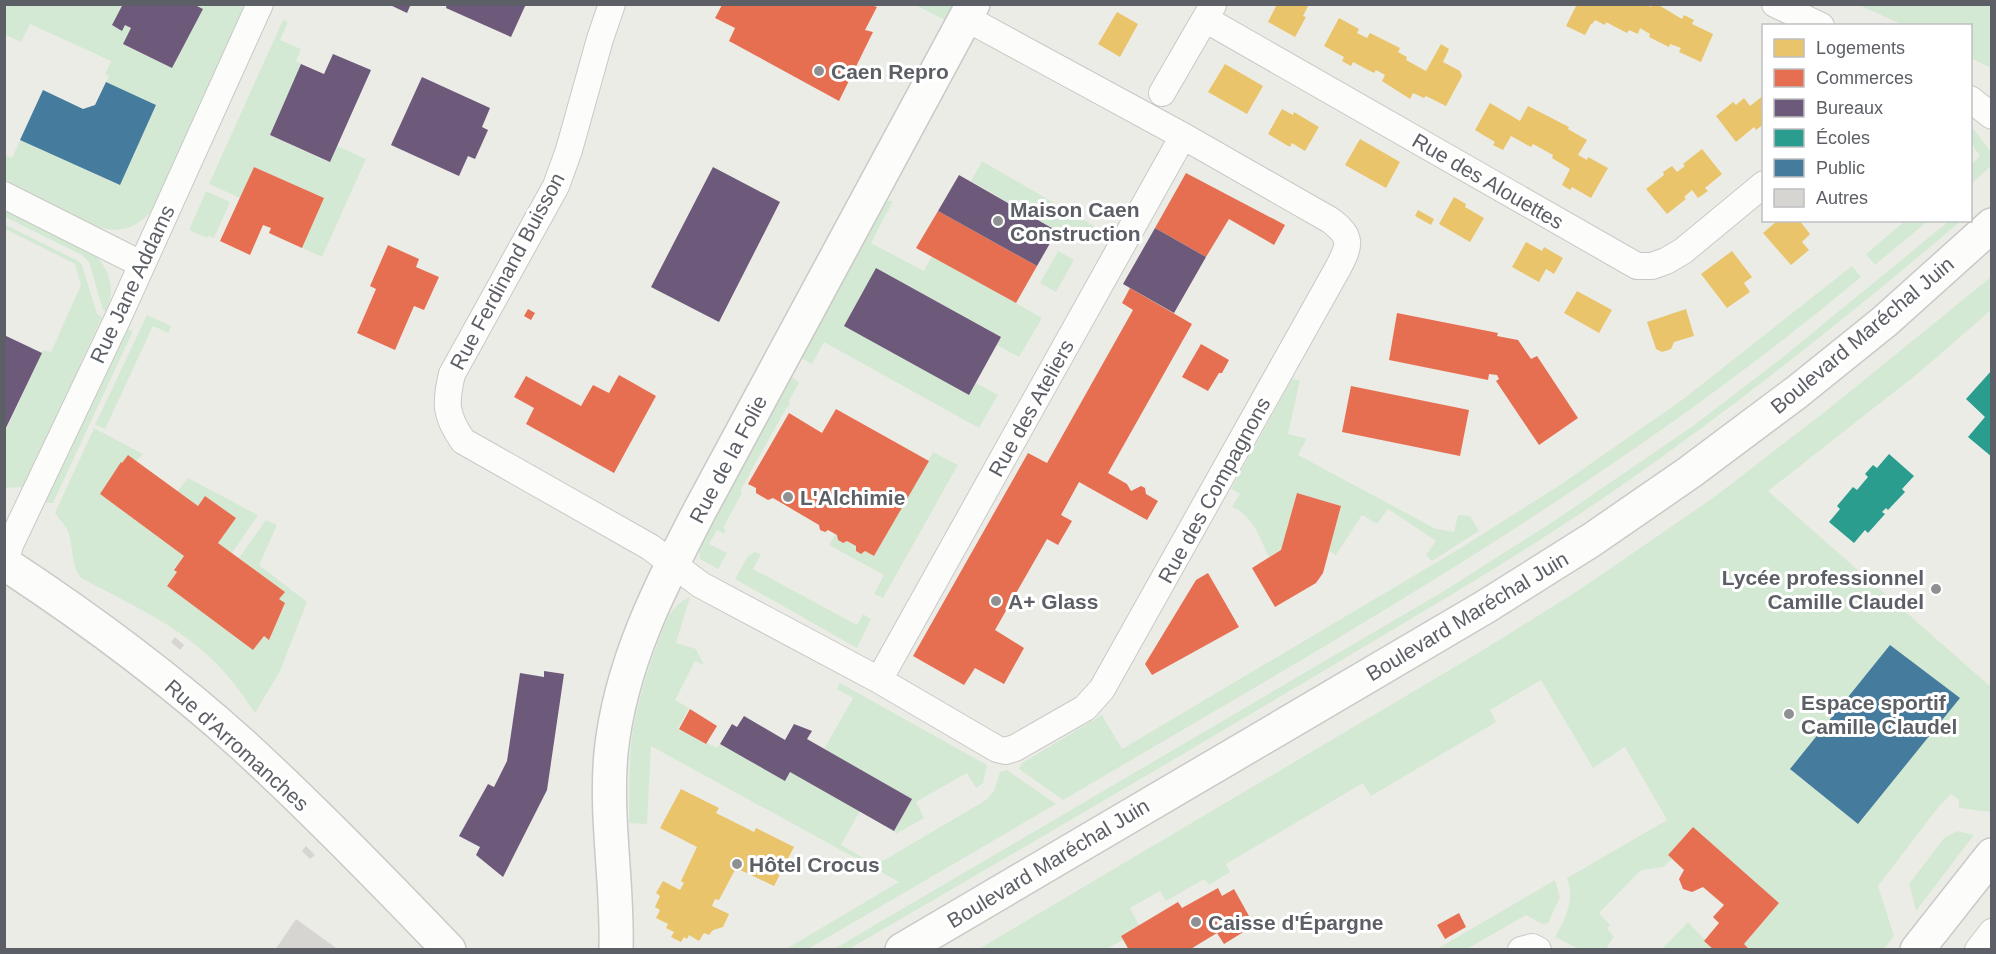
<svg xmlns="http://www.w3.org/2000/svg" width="1996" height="954" font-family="Helvetica,sans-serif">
<rect width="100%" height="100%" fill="#ecece7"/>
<path fill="#d4e9d3" d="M7,5H123L122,30L125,25L131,28L124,44L172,68L202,9L193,5H241L244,11L155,207C125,245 93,228 59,209C41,200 23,190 5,180V155L12,158L20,140L119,185L156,105L106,82L109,76L105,74L111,61L30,24L21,42L6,35L5,36V11Z
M915,5H958L949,22Z
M1859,5H1991V68L1971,58L1970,26L1903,25Z
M283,20L288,22L280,40L301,49L296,61L301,64L270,135L329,162L337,146L366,159L322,257L302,248L323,198L254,167L240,198L209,184Z
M1971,126L1989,149L1992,165L1971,184V165L1980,156L1971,143Z
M982,161L1094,226L1085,242L1060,227L1057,231L971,181Z
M206,191L230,202L214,238L208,236L207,238L189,230Z
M887,201H893L871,243L924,271L932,256L1042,318L1019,357L997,345L1001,337L876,268L845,326L969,395L976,383L998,395L979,428L824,342L812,364L801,358Z
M4,205L89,250C109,265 117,288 106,311L103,310L89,262L82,255L5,217Z
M1905,221H1928L1875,265L1866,254Z
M1949,221H1961C1850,315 1737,405 1618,488C1517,558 1410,619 1305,682C1153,772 1001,861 849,949H834L1444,591L1554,521L1693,426L1783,357Z
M4,224L78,261L82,265L97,314L102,317L24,487L5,488V432L43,350L51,352L81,285L75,264L5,229Z
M1058,251L1074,260L1056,292L1040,283Z
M1852,266L1861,277C1616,482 1338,639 1063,800L1019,769L1022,763L1102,715L1122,749L1459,549L1560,485L1682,400Z
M1991,277V310L1921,371L1768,491L1991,687V812L1959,808V800L1951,794L1940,805L1878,886L1894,936L1884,949H1750L1744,944L1779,903L1693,827L1668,855L1672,859L1663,867L1641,870L1599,913L1610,925L1607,929L1614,936L1606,949H1579L1555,937C1566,917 1575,901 1567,878L1667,820L1625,747L1593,768L1541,680L1490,710L1496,722L1371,796L1363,783L1226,864L1230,872L1209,885L1204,879L1166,901L1160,891L1130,908L1139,925L1121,935L1123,940L1106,949L977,950L1475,655L1579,590L1713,498L1831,407Z
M147,315L171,326L168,333L153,326L105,429L95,425Z
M124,327L133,331L53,503H47L45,501Z
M791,376L799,383L789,401L790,404L787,407L740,491L742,493L723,528L726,530L724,534L717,530L709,544L727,553L718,569L700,559L699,547L789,377Z
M1292,379L1300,380L1288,434L1305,438L1306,440L1298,455L1436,529L1454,532L1458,515L1470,516L1479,531L1432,561L1426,555L1436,541L1388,509L1377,524L1362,515L1336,555L1329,551L1341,506L1297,493L1281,550L1269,557C1260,539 1253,515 1232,507L1240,494L1231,489Z
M94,428L143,454L136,461L121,463L100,494L184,556L174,569L177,572L167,586L253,650L264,636L269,639L285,604L279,599L284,592L239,558L266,520L277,525L259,565L307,602L280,671L255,713C240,691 225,670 204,652C169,621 122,600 81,578C71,565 73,549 69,534C66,525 60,521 55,513Z
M933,452L958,465L883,598L874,594L884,575L829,545L835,534L837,535L838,540L842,543L847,541L856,546L861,554L865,551L874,556Z
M188,478L258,515L232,553L218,543L236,518L205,496L198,506L177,492Z
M755,552L761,554L753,569L857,625L863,614L871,619L857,648L735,579L748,556Z
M690,597L676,643L696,649L704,665L695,661L675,700L689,708L678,728L705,744L707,743L717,748L720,744L785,781L790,772L860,811L841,845L876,865L986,800L994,791L1000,772L1007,770L1056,804L806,950L786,949L899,882L651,746L647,824L629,823C630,792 628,761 633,730C638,701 647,672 657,645C665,624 669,606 690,597Z
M840,683L987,765L983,783L976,788L967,773L916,802L924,818L896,834L894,831L912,799L824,749L853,698L837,689Z
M1957,831L1974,835L1916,911L1909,884L1944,838Z
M1555,880L1560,897L1548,923L1542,924L1526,915L1467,949H1437Z
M1688,922L1714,949L1661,950Z"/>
<path fill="#e9c46a" d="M1277,4H1305L1308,6L1303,16L1306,17L1295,37L1268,22Z
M1577,4H1646L1651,7L1652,4H1657L1682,19L1684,15L1694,20L1692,24L1713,34L1701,62L1679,52L1681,48L1670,44L1669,47L1649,37L1650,34L1640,28L1638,34L1629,30L1627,33L1606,22L1605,25L1595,20L1592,24H1591L1585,35L1566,26Z
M1117,12L1138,24L1120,57L1098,44Z
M1339,18L1359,29L1357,33L1367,38L1370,33L1400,48L1398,52L1407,57L1406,60L1426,71L1441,44L1449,49L1443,62L1460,71L1462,76L1446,106L1426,96L1424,98L1413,93L1410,99L1382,81L1385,75L1376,70L1374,73L1353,62L1351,66L1342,61L1344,57L1324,46Z
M1225,64L1263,86L1247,114L1208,92Z
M1764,95V124L1756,130L1754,127L1736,142L1716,116L1733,102L1736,105L1744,98L1750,106Z
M1490,103L1520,121L1528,106L1569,127L1568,129L1587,140L1578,155L1587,160L1588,157L1608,168L1591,198L1572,187L1570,190L1562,185L1570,169L1552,158L1553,155L1533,144L1531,147L1511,136L1503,150L1493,145L1495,142L1475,130Z
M1282,109L1293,115L1294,112L1319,127L1305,151L1292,143L1290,147L1268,134Z
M1360,139L1400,162L1386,188L1345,165Z
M1702,149L1722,174L1705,188L1708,191L1698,198L1692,190L1684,197L1686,199L1667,214L1646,189L1664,175L1663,172L1672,166L1677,172L1685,166L1683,164Z
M1454,197L1466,204L1465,207L1484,218L1470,242L1439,224Z
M1418,210L1434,219L1431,225L1415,216Z
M1799,220L1810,234L1802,242L1809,250L1791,265L1763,233L1778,220Z
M1526,242L1542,251L1544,247L1563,258L1554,274L1546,269L1539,282L1512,267Z
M1732,251L1752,277L1744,283L1750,292L1727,308L1701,274Z
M1577,291L1612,310L1599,333L1564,313Z
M1686,309L1694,336L1674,342L1671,349L1662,352L1656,349L1647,322Z
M681,789L719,808L716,813L754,832L756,828L794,847L774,886L736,868L719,900L715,899L712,906L729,914L723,927L713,930L709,935L704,933L699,941L689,935L687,939L684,937L681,942L671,937L674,932L666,928L668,924L656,918L660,910L655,907L660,896L656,893L663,881L680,890L684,883L681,881L697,847L660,828Z"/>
<path fill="#e76f51" d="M722,5H871L877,7L865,30L873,32L839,101L729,41L735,28L715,18Z
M254,167L324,198L302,248L269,233L271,228L263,225L250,255L220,241Z
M1186,173L1285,225L1274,245L1229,219L1206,257L1155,228Z
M938,211L1037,266L1016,303L916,248Z
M388,245L419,259L416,267L439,277L424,310L414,306L395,350L357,333L376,289L370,286Z
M1130,288L1192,324L1108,473L1127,484L1131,491L1141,486L1145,488L1146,494L1158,501L1147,520L1079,482L1061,515L1072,521L1058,545L1047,539L995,630L1024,648L1004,684L975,668L964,685L913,656L1028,453L1047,463L1133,310L1122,303Z
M528,309L535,313L531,320L524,316Z
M1397,313L1498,333L1497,336L1518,340L1531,359L1537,356L1578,418L1539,445L1496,381L1499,379L1497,375L1489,374L1488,380L1389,360Z
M1201,344L1229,360L1222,373H1219L1208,391L1182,377Z
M619,375L656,396L614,473L526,424L534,408L514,397L526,376L581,406L593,385L609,393Z
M1351,386L1469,410L1460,456L1342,432Z
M836,409L929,461L874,556L865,551L861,554L856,551V546L847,541L843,543L838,540L837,535L828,530L825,532L820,530L819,525L773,498L768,500L756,493V488L748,484L789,413L822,433Z
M128,455L198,506L205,496L236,518L218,543L285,592L279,599L285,603L269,640L264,636L253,650L167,586L177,572L174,570L184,556L100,494L121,462L122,463Z
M1297,493L1341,506L1323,573L1316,583L1275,607L1252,568L1281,550Z
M1208,573L1239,627L1152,675L1145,664L1196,580Z
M690,709L717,726L706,744L679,729Z
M1693,827L1779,903L1744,944L1750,950H1714L1704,941L1719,923L1713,917L1724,905L1703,887L1692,892L1683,889L1679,879L1684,870L1668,855Z
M1218,888L1222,896L1234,889L1249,916L1245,918L1250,928L1224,944L1217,933L1189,950H1129L1121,936L1178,902L1182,908Z
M1459,913L1466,927L1445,939L1437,925Z"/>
<path fill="#6d597a" d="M123,4H193L203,9L172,68L123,44L131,28L125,25L122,31L112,25Z
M388,4H411L407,13Z
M447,4H526L511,37L446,8Z
M333,54L371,70L330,162L270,135L301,64L324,74Z
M422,77L490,108L482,127L488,130L475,159L468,156L459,176L391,145Z
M713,167L780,202L719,322L651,287Z
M959,175L1057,231L1037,266L938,211Z
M1155,228L1206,257L1174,313L1123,284Z
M876,268L1001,337L969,395L844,326Z
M4,335L42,353L4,432Z
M544,671L564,674L547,790L503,877L476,855L480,847L459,836L488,784L494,787L507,761L520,673L544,677Z
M744,716L785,740L794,724L812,731L807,739L912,799L894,831L790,772L785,781L720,744L732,724L737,727Z"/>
<path fill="#2a9d8f" d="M1992,370V457L1968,437L1985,417L1966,399Z
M1889,454L1914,476L1902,489L1905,492L1888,510L1886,508L1882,512L1885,514L1868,533L1865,530L1854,543L1829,522L1840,509L1837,506L1853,487L1857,490L1868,477L1865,474L1873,465L1877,468Z"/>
<path fill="#457b9d" d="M106,82L156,105L120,185L20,140L43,90L83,109L95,105Z
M1890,645L1960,698L1858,824L1790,769Z"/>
<path fill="#d6d5d2" d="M175,637L184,645L180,650L171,642Z
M306,846L315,855L310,859L302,851Z
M296,919L339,950H275Z"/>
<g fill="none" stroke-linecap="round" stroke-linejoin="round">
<defs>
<path id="street" d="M612,4L600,39L569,150L556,186L452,374C445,403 445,415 463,441L650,547L701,585L879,680L997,749L1005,751L1015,748L1085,708L1102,689L1338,268C1350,245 1353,237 1330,220L1183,136L966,18
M1775,4L1821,26
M1205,19L1637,266H1652L1666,261L1683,251L1764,184
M1162,93L1213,5
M1970,99L1992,116
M4,195L141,264
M4,568L10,545L117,320L260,4
M879,680L1183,136
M1521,950L1532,947L1538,950
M1978,950L1992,932"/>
<path id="secondary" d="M4,563C88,618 169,678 243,745C314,810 382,880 449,950
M616,950C618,884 605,818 611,753C620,664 660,587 700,510L973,4
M902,950L1485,607L1593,539L1690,472L1797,392L1884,322L1992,225
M1917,950L1992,855"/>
</defs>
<use href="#street" stroke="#c8c9c7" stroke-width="28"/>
<use href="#secondary" stroke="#c9c9c8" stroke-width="36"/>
<use href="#street" stroke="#fcfcfb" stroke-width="26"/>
<use href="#secondary" stroke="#fcfcfb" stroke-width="33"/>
</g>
<g fill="#8e9092" stroke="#fff" stroke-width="2">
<circle cx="819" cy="71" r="6"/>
<circle cx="998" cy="221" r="6"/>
<circle cx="788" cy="497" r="6"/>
<circle cx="1936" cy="589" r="6"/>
<circle cx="996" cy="601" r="6"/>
<circle cx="1789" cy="714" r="6"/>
<circle cx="737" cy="864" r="6"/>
<circle cx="1196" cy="922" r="6"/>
</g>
<g text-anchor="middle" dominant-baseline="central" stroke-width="6" stroke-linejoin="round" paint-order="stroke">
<g font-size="21" font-weight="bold" fill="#5c5f65" stroke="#fff" text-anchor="start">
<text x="831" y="71">Caen Repro</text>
<text x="1010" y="209">Maison Caen<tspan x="1010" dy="24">Construction</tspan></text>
<text x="800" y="497">L'Alchimie</text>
<text x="1924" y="577" text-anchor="end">Lycée professionnel<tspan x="1924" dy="24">Camille Claudel</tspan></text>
<text x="1008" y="601">A+ Glass</text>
<text x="1801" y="702">Espace sportif<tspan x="1801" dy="24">Camille Claudel</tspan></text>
<text x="749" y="864">Hôtel Crocus</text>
<text x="1208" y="922">Caisse d'Épargne</text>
</g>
<g font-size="21" fill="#5c5f65" stroke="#fff">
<text transform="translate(1488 181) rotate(30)">Rue des Alouettes</text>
<text transform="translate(507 271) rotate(-62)">Rue Ferdinand Buisson</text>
<text transform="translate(132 284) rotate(-65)">Rue Jane Addams</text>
<text transform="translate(1862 335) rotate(-40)">Boulevard Maréchal Juin</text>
<text transform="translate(1031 408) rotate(-61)">Rue des Ateliers</text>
<text transform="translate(728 459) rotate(-62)">Rue de la Folie</text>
<text transform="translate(1214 490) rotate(-61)">Rue des Compagnons</text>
<text transform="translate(1467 616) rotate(-31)">Boulevard Maréchal Juin</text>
<text transform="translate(237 745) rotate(42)">Rue d'Arromanches</text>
<text transform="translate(1048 863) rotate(-31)">Boulevard Maréchal Juin</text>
</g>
</g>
<rect width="1996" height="954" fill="none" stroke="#5c5f65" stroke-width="12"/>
<rect x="1762" y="24" width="210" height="198" fill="#ffffff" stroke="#bebfc1" stroke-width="1.5"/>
<rect x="1774" y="39" width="30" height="18" fill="#e9c46a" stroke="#bebfc1" stroke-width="1.5"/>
<text x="1816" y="54" font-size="18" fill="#5c5f65">Logements</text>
<rect x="1774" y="69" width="30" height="18" fill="#e76f51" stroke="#bebfc1" stroke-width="1.5"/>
<text x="1816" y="84" font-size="18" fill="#5c5f65">Commerces</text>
<rect x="1774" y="99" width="30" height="18" fill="#6d597a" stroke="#bebfc1" stroke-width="1.5"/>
<text x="1816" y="114" font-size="18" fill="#5c5f65">Bureaux</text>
<rect x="1774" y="129" width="30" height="18" fill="#2a9d8f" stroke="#bebfc1" stroke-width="1.5"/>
<text x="1816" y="144" font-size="18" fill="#5c5f65">Écoles</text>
<rect x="1774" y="159" width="30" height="18" fill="#457b9d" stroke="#bebfc1" stroke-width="1.5"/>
<text x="1816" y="174" font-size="18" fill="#5c5f65">Public</text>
<rect x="1774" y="189" width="30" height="18" fill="#d6d5d2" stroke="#bebfc1" stroke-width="1.5"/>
<text x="1816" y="204" font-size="18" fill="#5c5f65">Autres</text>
</svg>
